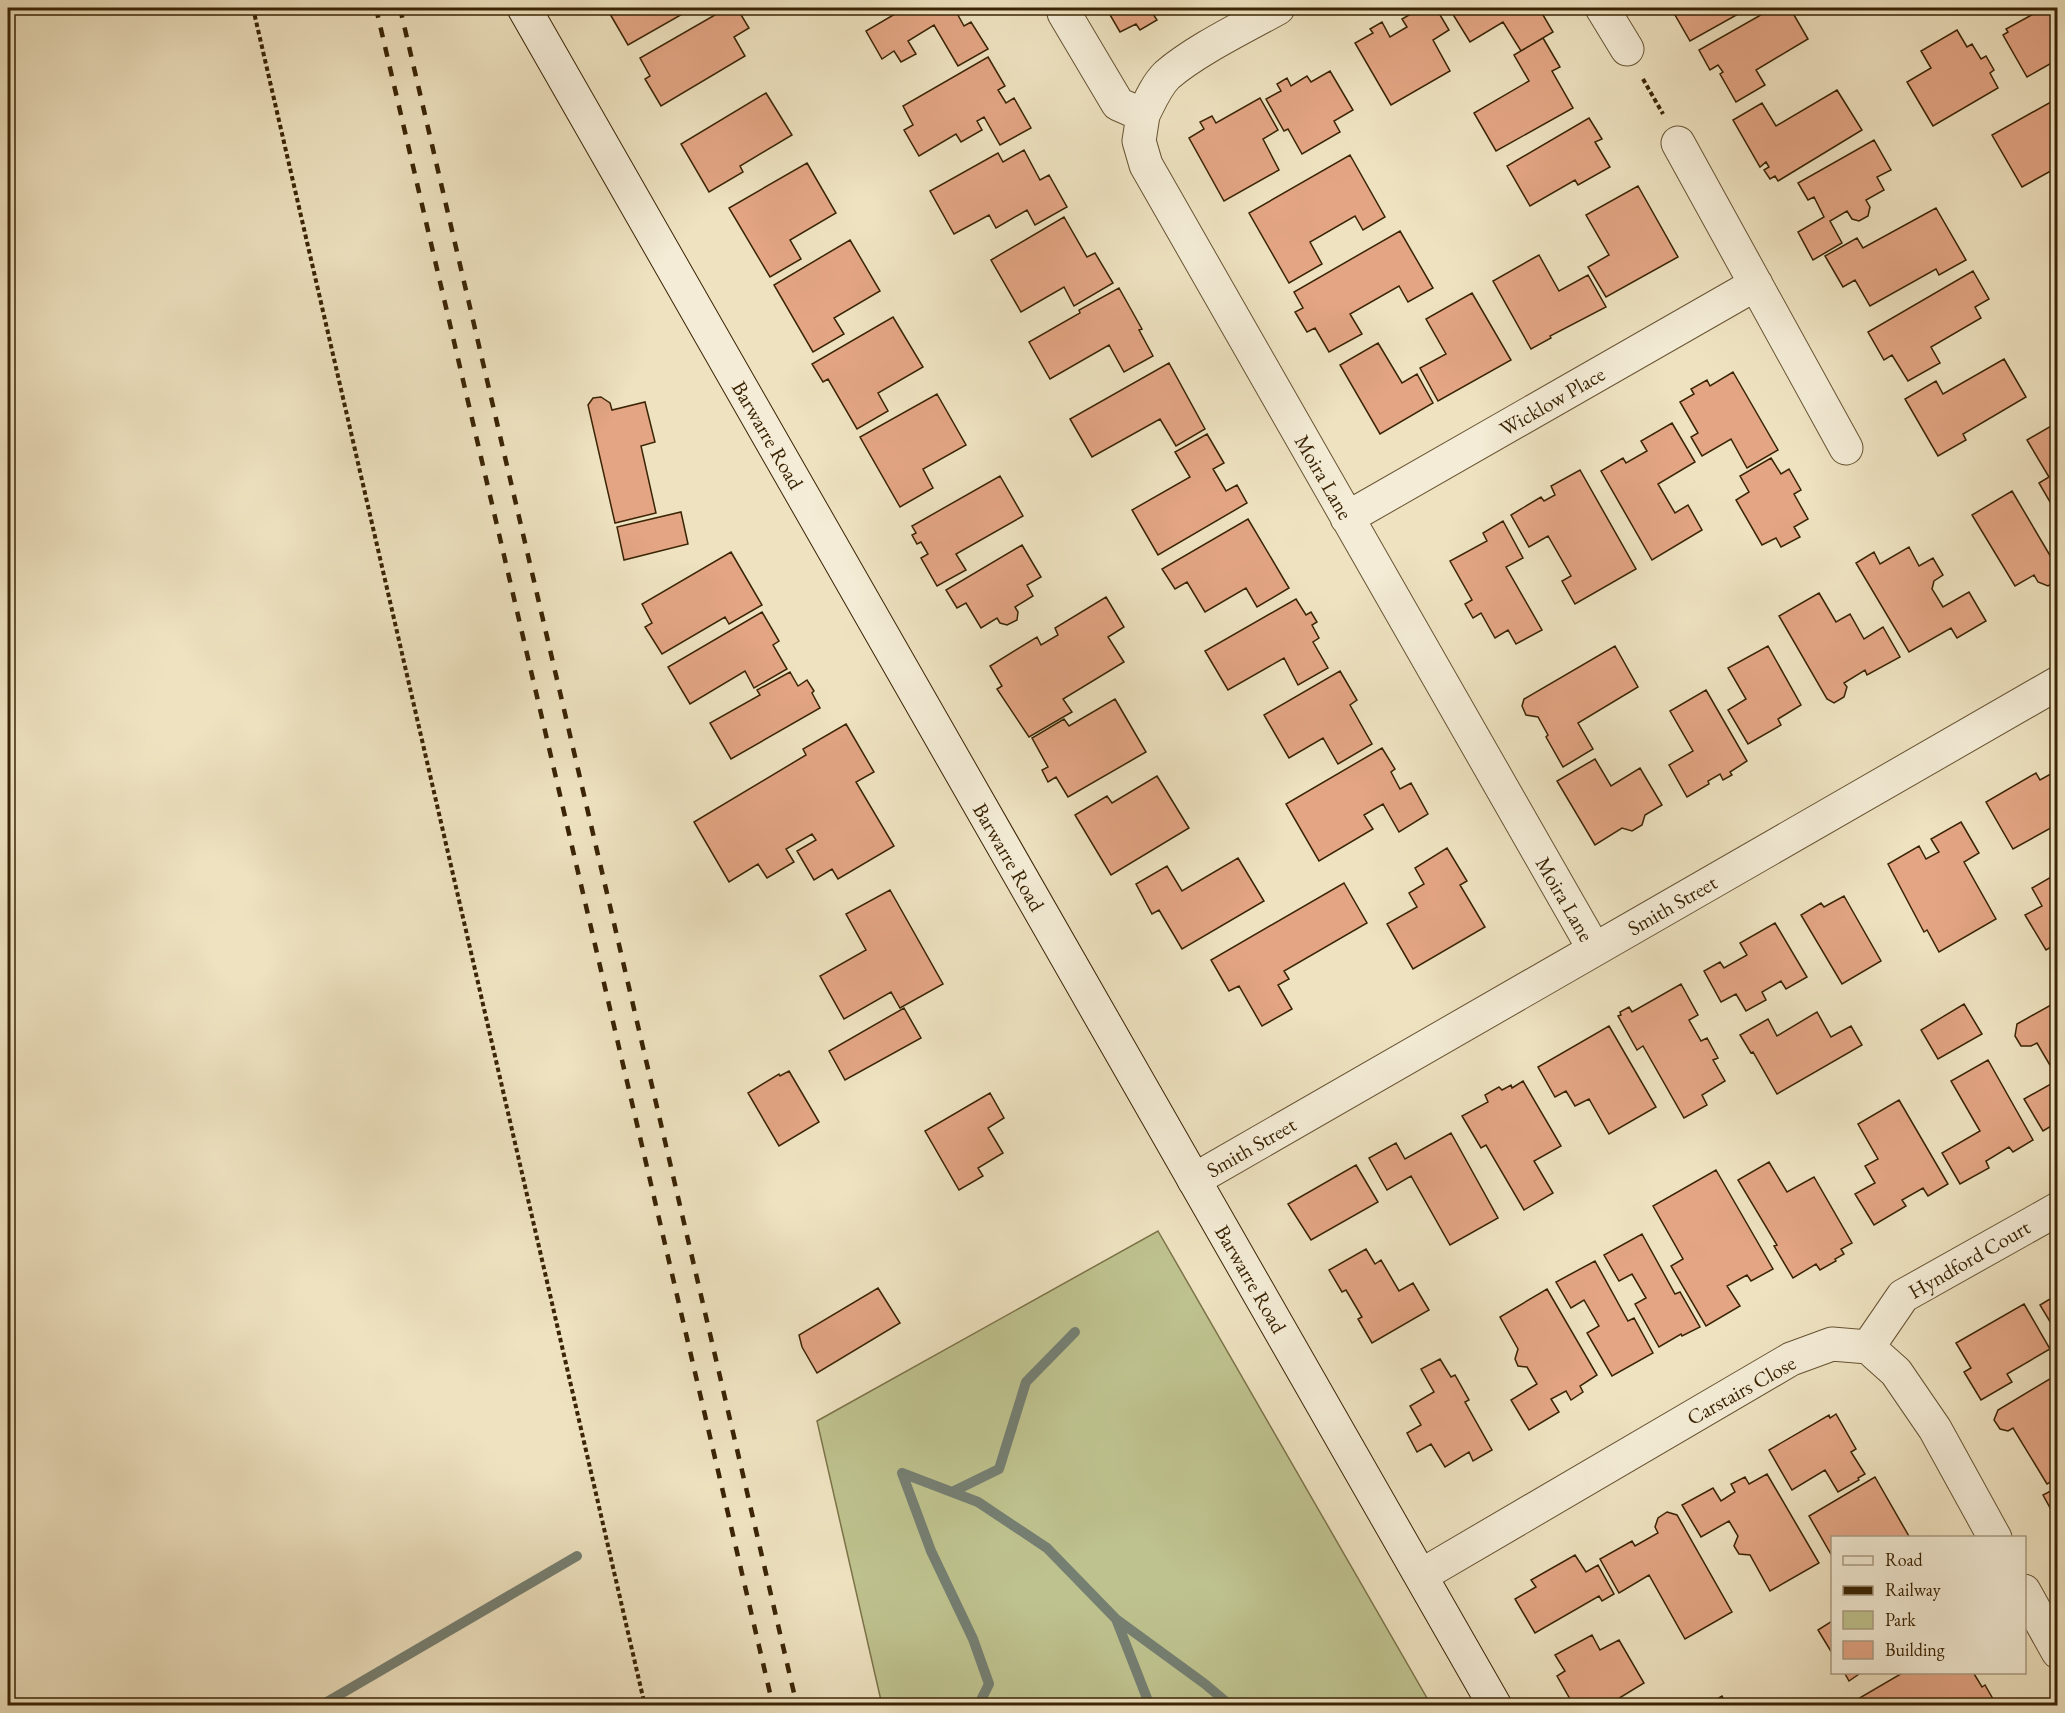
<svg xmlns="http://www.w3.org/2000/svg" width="2065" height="1713" font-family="'EB Garamond',serif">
<rect width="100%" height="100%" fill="#eee2c0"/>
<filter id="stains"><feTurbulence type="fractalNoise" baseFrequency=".00333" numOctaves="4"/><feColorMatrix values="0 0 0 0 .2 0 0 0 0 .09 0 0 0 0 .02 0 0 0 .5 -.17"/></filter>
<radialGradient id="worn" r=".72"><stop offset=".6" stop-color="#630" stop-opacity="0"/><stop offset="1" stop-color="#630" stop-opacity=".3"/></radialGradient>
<path fill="#bec28e" stroke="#7c7349" stroke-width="1.5" d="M1158,1231L1431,1705H882L817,1421Z"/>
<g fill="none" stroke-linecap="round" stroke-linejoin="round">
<path stroke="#757f72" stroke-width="10" d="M902,1473L978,1502L1047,1548L1116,1619L1150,1706
M902,1473L931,1551L973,1639L989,1684L978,1706
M952,1492L999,1469L1026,1382L1075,1332
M1116,1619L1205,1684L1231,1706
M320,1706L577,1556"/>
</g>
<path fill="#e3a584" stroke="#3a2404" stroke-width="1.5" d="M616,8H693L628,45L610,14L617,11Z
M727,8H737L749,28L734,37L745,56L661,106L645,79L650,76L640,58Z
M905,8H954L964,26L971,22L988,49L958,66L934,25L908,41L916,54L901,62L894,51L882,59L866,31Z
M1106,8H1164L1153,14L1157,20L1140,30L1136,24L1120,32Z
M1421,8H1436L1449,30L1433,40L1450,71L1391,105L1355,43L1373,33L1370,29L1382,22L1390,37L1407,27L1402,19Z
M1449,8H1539L1553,32L1521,51L1503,22L1470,42Z
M1671,8H1749L1690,41Z
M1773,8H1790L1808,39L1756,70L1765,85L1736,102L1720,74L1723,72L1718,65L1710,70L1699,50Z
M2044,8H2058V66L2055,61L2027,77L2003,35L2008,32L2006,29Z
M1957,30L1967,47L1972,44L1981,59L1986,56L1994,70L1990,73L1998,88L1933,126L1907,82L1931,68L1921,51Z
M1543,38L1560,67L1552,71L1573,108L1496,151L1474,113L1529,81L1514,55Z
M988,57L1005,86L998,90L1006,103L1014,98L1031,128L1000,145L984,117L977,121L982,130L961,142L956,134L919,156L904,130L913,125L903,106Z
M1330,71L1353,110L1334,121L1340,132L1302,154L1288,129L1284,131L1266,99L1281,91L1277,84L1287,78L1291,86L1307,76L1311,82Z
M1837,90L1862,130L1778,181L1775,176L1770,179L1764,170L1769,167L1766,162L1760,167L1733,120L1762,103L1776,126Z
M766,93L792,135L740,166L743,172L709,192L681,144Z
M1260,98L1278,130L1263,139L1279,170L1224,201L1189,138L1204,129L1200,122L1212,116L1216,123Z
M2058,98V167L2022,187L1992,135Z
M1589,118L1602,139L1595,142L1610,167L1578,185L1575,180L1530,206L1507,166Z
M1874,140L1891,170L1877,177L1884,190L1866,200L1870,207L1868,216L1859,221L1852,219L1847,211L1830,221L1842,243L1813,260L1798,232L1824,217L1814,197L1808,200L1798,183Z
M1024,150L1040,180L1049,175L1067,207L1035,225L1027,210L996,228L989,215L954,234L930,191L998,153L1003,162Z
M1350,155L1385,217L1363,230L1355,216L1310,242L1322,264L1289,283L1249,213Z
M807,163L836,213L790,240L801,259L770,277L729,208Z
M1638,186L1678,257L1606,297L1588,267L1609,255L1586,215Z
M1936,208L1966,260L1939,275L1936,269L1870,306L1855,280L1843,287L1825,256L1857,238L1863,248Z
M1064,217L1087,257L1095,253L1113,283L1074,306L1064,287L1021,312L991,260Z
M1400,231L1433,288L1408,302L1399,286L1350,314L1362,334L1329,352L1315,328L1307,332L1295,312L1303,308L1294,292Z
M850,240L880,291L834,318L844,334L813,352L774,285Z
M1539,255L1559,291L1588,275L1606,307L1550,336L1551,338L1531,349L1493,281Z
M1973,271L1989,299L1975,307L1981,318L1931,347L1940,363L1908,381L1892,355L1884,360L1868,332Z
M1119,288L1142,329L1139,330L1153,356L1124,372L1109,345L1050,379L1029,342L1080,313L1079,310Z
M1472,293L1511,360L1438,401L1420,368L1446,354L1426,319Z
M893,317L923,367L878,393L888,411L857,429L828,379L823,382L812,364Z
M1378,343L1402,383L1417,374L1433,403L1380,434L1340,365Z
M2004,359L2026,397L1963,434L1966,440L1938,456L1905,399L1936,381L1943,394Z
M1169,363L1205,429L1176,446L1160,419L1092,457L1070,419Z
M1733,372L1778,450L1747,468L1731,439L1702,456L1691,437L1698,433L1680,402L1694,394L1691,389L1707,380L1710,386Z
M937,394L966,445L923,469L933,488L900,507L860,437Z
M601,397L610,403L612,410L645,402L655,442L641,446L656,513L615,523L588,405L593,398Z
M2058,422V497L2050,502L2039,483L2049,477L2027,440Z
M1672,423L1695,462L1658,484L1675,513L1688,505L1702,530L1652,560L1601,471L1623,458L1626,463L1647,451L1641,441Z
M1207,434L1224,463L1213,469L1226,491L1237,485L1247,503L1158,555L1132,510L1190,477L1175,452Z
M1771,458L1781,474L1789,469L1801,490L1794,494L1808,519L1794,527L1800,537L1781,547L1776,538L1762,545L1736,500L1749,492L1740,476Z
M1580,470L1636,569L1575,604L1562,581L1571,576L1548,536L1529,547L1511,515L1541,497L1544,501L1555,495L1551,486Z
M1000,476L1023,516L956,554L966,570L937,586L921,558L928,554L921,542L917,544L912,535L916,533L912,526Z
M2012,491L2058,569L2056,581L2048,586L2038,582L2034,575L2015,586L1972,515Z
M681,512L688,544L624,560L617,527Z
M1248,519L1289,588L1257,607L1246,588L1205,612L1187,582L1175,589L1162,569Z
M1503,521L1523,558L1506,567L1542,630L1516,644L1508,630L1495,638L1481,613L1473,618L1465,604L1472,600L1450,561L1487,541L1483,533Z
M1022,545L1041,577L1027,585L1033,596L1015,607L1018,612L1017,620L1007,625L1000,623L997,618L981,628L966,603L957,608L946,590Z
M1909,547L1919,566L1933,558L1943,575L1934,581L1932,589L1943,607L1969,592L1986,621L1957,638L1951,628L1909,652L1856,563L1874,552L1880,564Z
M731,552L762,605L729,624L725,617L662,654L645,627L652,623L642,604Z
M1819,593L1836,622L1850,614L1864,639L1883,627L1900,657L1867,675L1865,670L1844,683L1847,687L1844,697L1834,703L1827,699L1779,616Z
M1106,597L1124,627L1108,637L1124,662L1063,699L1072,712L1029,737L997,689L1002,686L990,666L1037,637L1041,645L1058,635L1055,628Z
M1296,599L1306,615L1311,612L1317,622L1312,625L1319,638L1313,642L1328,668L1298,685L1284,658L1228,690L1205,651Z
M762,612L779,641L773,645L787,669L754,688L745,671L690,704L668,667Z
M1615,646L1638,687L1578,723L1593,749L1563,767L1546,737L1548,735L1538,717L1526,715L1522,706L1524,699Z
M1768,646L1801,705L1778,719L1781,725L1748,744L1728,710L1746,699L1728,668Z
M1340,671L1357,700L1350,705L1372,744L1338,764L1323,738L1289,758L1264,715Z
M790,672L798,686L807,680L814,691L812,693L820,708L731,759L710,723L760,695L757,690Z
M1706,690L1747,761L1730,772L1732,775L1723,780L1720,774L1708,781L1709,784L1687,797L1669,765L1693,751L1670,711Z
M1115,699L1146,752L1068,797L1056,777L1048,782L1042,770L1048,767L1032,738L1064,719L1069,726Z
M846,724L874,772L856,782L894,846L838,879L832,869L814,880L797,851L816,840L812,834L786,849L794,862L767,878L758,864L729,882L694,822L806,755L803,749Z
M1382,748L1395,769L1391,772L1400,789L1411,783L1428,814L1399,832L1383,804L1364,815L1373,829L1319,861L1286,804Z
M1595,759L1611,786L1640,768L1662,805L1645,815L1642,825L1632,831L1622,828L1595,845L1557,781Z
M2058,770V824L2013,849L1986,802L2036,773L2040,780Z
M1157,776L1189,828L1111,875L1075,815L1107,796L1112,803Z
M1961,822L1979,853L1964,862L1996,919L1939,952L1927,930L1924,932L1888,864L1919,846L1926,859L1939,852L1931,839Z
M1447,848L1467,881L1460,885L1485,927L1413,969L1387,924L1417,907L1409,893L1424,884L1415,868Z
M1238,858L1264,901L1182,949L1159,910L1152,914L1136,884L1167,866L1182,891Z
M2058,873V943L2046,950L2025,915L2042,906L2032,888Z
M1344,883L1367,923L1284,971L1289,979L1278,985L1292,1009L1262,1026L1239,986L1229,991L1211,960Z
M890,890L943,984L900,1008L891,992L844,1019L820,976L866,950L846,914Z
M1844,896L1881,961L1842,984L1801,915L1821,903L1824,907Z
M1775,923L1807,977L1786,989L1781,981L1762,992L1766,1000L1746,1011L1736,994L1721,1002L1704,971L1720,962L1724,968L1747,955L1740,943Z
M1681,984L1698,1015L1689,1020L1701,1041L1707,1038L1718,1058L1713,1060L1725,1081L1702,1095L1707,1105L1684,1118L1643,1046L1637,1050L1618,1016L1621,1015L1620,1012L1629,1007L1632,1012Z
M2058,1001V1079L2037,1043L2031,1046H2021L2015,1036L2017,1024Z
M1964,1004L1982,1034L1938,1059L1921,1030Z
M904,1008L921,1038L845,1080L829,1051Z
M1817,1012L1831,1037L1851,1026L1862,1045L1777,1094L1753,1052L1751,1053L1740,1035L1768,1019L1777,1036Z
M1609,1026L1656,1107L1609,1134L1589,1099L1575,1106L1566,1091L1555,1097L1538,1067Z
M1988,1060L2033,1140L2013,1152L2009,1147L1986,1161L1989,1168L1960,1184L1942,1153L1980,1131L1951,1081Z
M789,1071L819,1122L779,1146L748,1093L779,1074L780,1076Z
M2058,1080V1122L2043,1131L2024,1099Z
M1523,1081L1561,1146L1534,1161L1553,1193L1524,1210L1486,1145L1481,1148L1462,1116L1488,1102L1485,1095L1499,1087L1502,1090L1511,1085L1512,1088Z
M990,1093L1004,1118L988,1128L1003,1153L978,1168L983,1176L959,1190L925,1131Z
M1899,1100L1948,1184L1928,1196L1923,1188L1902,1200L1906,1206L1874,1225L1855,1194L1875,1183L1865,1166L1878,1159L1858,1124Z
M1451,1133L1498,1218L1450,1245L1411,1176L1387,1190L1369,1158L1396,1143L1405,1159Z
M1769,1162L1787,1192L1814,1177L1852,1243L1841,1249L1844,1254L1835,1259L1836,1261L1820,1270L1816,1264L1793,1278L1774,1246L1777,1245L1738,1180Z
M1356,1165L1378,1202L1311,1240L1288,1204Z
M1716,1170L1773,1269L1751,1281L1747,1275L1727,1286L1740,1306L1706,1326L1671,1266L1683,1259L1653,1206Z
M1642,1234L1675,1294L1680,1292L1700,1327L1682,1336L1681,1334L1659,1347L1635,1304L1646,1298L1632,1274L1619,1281L1604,1255Z
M1366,1249L1375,1264L1381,1260L1399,1291L1413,1283L1429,1310L1372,1343L1358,1319L1362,1317L1346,1290L1342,1292L1329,1270Z
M1595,1261L1628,1321L1634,1318L1653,1353L1612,1376L1587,1333L1599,1326L1584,1300L1571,1308L1556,1282Z
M878,1288L900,1323L817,1373L802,1347L799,1335Z
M1547,1289L1597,1375L1580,1386L1583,1392L1571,1400L1566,1391L1551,1399L1559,1412L1529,1430L1511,1400L1537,1384L1527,1367L1518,1366L1515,1359L1518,1349L1500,1317Z
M2058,1294V1335L2040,1305Z
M2024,1304L2050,1349L2007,1374L2012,1382L1981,1400L1964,1372L1971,1368L1956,1343Z
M1440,1359L1451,1377L1455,1375L1469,1400L1465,1402L1492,1450L1473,1461L1469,1452L1445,1467L1431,1444L1417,1452L1407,1433L1421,1425L1410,1406L1434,1392L1421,1369Z
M2058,1374V1478L2047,1484L2013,1428L2008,1431L2000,1429L1994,1420L1998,1410Z
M1836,1414L1856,1449L1851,1452L1865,1474L1858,1478L1859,1480L1838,1492L1825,1470L1792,1490L1769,1450L1829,1415L1830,1418Z
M1767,1474L1819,1563L1770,1591L1750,1555L1739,1554L1734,1546L1738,1536L1729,1521L1701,1537L1682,1505L1713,1488L1721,1501L1735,1492L1731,1484L1745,1477L1749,1484Z
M1875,1477L1910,1538H1832V1556L1809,1516Z
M2058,1487V1513L2054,1515L2043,1495Z
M1667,1512L1677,1515L1732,1612L1685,1639L1649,1575L1619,1593L1600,1559L1632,1541L1635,1546L1658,1533L1655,1527L1658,1518Z
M1575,1555L1586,1572L1598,1565L1614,1594L1602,1601L1599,1596L1535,1633L1515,1599L1536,1587L1531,1580Z
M1832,1621V1653L1818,1630Z
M1592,1635L1600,1650L1619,1640L1644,1683L1616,1700L1619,1706H1574L1557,1676L1565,1671L1555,1655Z
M1844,1672H1862L1849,1681Z
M1904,1672H1973L1982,1687L1985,1685L1997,1706H1853L1851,1703Z
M1722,1696L1727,1706H1705Z"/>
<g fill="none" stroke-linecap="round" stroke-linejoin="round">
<defs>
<path id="street" d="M1602,8L1627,49
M1064,13L1118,104L1143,115L1139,141L1146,165L1594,949
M1143,115C1150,101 1156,86 1167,75C1196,50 1244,27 1278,8
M1678,143L1846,448
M1347,518L1756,284
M1194,1180L2058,683
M1868,1347L1903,1296L2058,1209
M1422,1575L1791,1359L1832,1344L1868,1347L1896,1372L1935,1429L1995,1538
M2024,1591L2058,1652"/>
<path id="secondary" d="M524,8L1495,1706"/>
</defs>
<use href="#street" stroke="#675433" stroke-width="35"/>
<use href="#secondary" stroke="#3a2404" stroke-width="35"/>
<path stroke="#3a2404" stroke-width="4" stroke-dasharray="4.5 3" stroke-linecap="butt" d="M253,8L645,1706
M1643,79L1663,114"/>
<use href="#street" stroke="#f4ecd6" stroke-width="33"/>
<use href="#secondary" stroke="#f4ecd6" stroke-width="33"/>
<path stroke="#3a2404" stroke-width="4.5" stroke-dasharray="10 10" stroke-linecap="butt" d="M376,8L773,1706
M400,8L797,1706"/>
</g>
<g text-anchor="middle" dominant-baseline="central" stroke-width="5" stroke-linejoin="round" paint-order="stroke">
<g font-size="21" fill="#3a2404" stroke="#f4ecd6">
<text transform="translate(1552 401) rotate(-30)">Wicklow Place</text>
<text transform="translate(768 435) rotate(60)">Barwarre Road</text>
<text transform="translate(1324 477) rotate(60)">Moira Lane</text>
<text transform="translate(1009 857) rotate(60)">Barwarre Road</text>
<text transform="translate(1565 899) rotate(60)">Moira Lane</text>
<text transform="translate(1672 905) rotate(-30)">Smith Street</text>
<text transform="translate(1251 1147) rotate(-30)">Smith Street</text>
<text transform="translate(1969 1259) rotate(-30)">Hyndford Court</text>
<text transform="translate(1251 1279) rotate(60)">Barwarre Road</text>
<text transform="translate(1741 1390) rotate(-29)">Carstairs Close</text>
</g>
</g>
<rect width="2065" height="1713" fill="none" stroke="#eee2c0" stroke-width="30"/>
<rect x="9" y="9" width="2047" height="1695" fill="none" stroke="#3a2404" stroke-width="3"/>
<rect x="15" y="15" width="2035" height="1683" fill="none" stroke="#3a2404" stroke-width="1.5"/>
<rect x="1831" y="1536" width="195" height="138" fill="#f4ecd6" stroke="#aa9c82" stroke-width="1.5"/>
<rect x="1843" y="1556" width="30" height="9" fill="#f4ecd6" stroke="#aa9c82" stroke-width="1.5"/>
<text x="1885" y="1566" font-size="18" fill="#3a2404">Road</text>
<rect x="1843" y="1586" width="30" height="9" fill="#3a2404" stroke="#aa9c82" stroke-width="1.5"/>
<text x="1885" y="1596" font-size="18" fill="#3a2404">Railway</text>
<rect x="1843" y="1611" width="30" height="18" fill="#bec28e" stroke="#aa9c82" stroke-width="1.5"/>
<text x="1885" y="1626" font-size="18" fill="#3a2404">Park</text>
<rect x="1843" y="1641" width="30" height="18" fill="#e3a584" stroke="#aa9c82" stroke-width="1.5"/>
<text x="1885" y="1656" font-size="18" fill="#3a2404">Building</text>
<rect width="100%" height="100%" filter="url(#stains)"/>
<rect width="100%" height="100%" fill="url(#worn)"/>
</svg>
